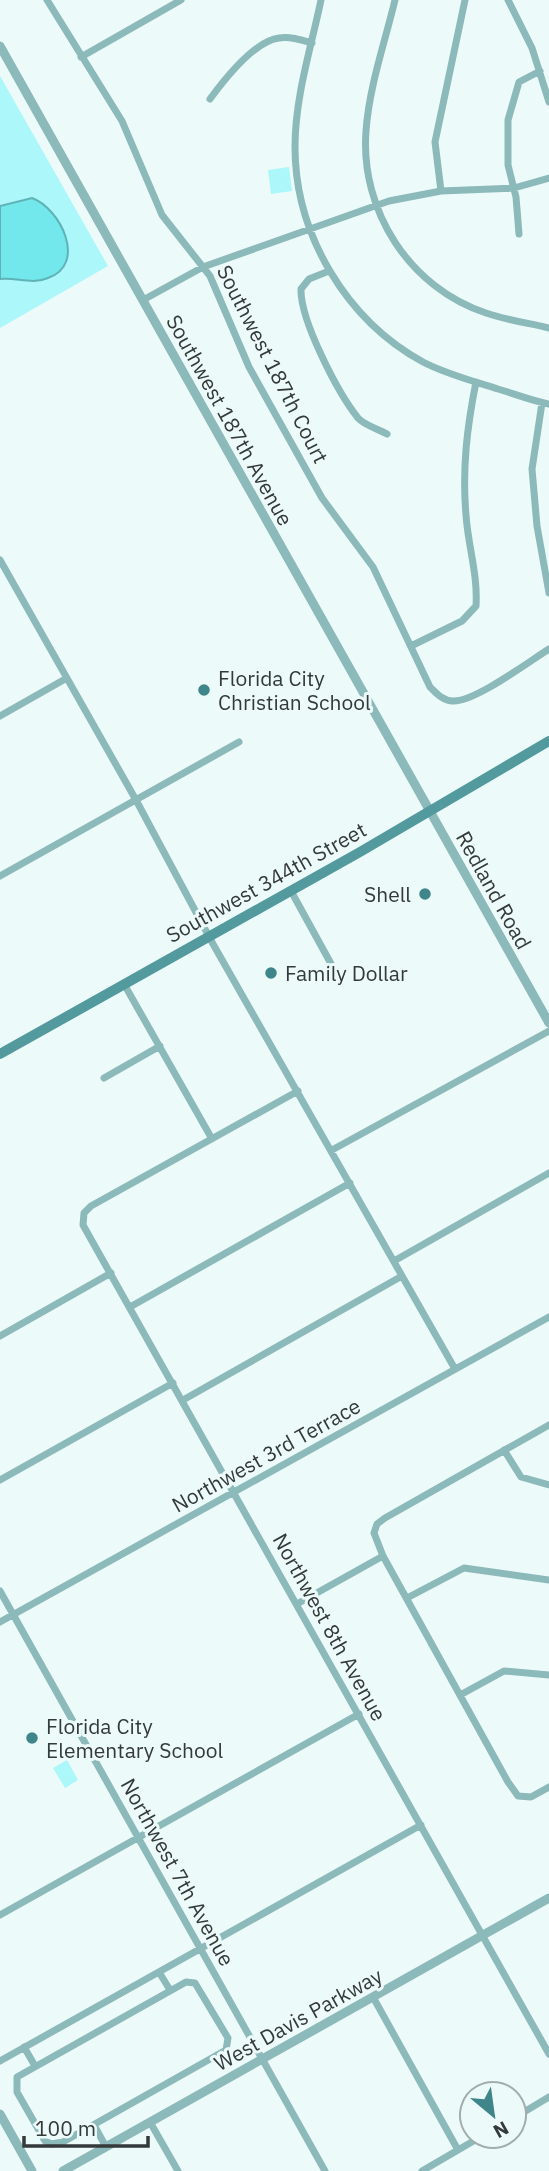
<svg xmlns="http://www.w3.org/2000/svg" width="549" height="2171" font-family="'IBM Plex Sans',sans-serif">
<rect width="100%" height="100%" fill="#edfafa"/>
<path fill="#abf7fa" d="M0,76L108,266L0,328Z
M289,167L292,191L271,194L268,170Z
M67,1760L78,1780L65,1788L53,1768Z"/>
<path fill="#72e7ec" stroke="#5fb3b7" stroke-width="2" d="M32,198C60,208 88,264 48,278C32,285 16,277 0,279V206Z"/>
<g fill="none" stroke-linecap="round" stroke-linejoin="round">
<path stroke="#8cb9ba" stroke-width="7" d="M47,0L122,121L162,215L210,276L249,367L322,498L373,567L430,687C436,693 443,701 453,701C475,702 528,662 549,649
M321,0C311,48 295,97 295,147C295,234 346,320 423,362C446,374 473,381 498,389C515,394 532,401 549,404
M395,0C385,42 369,87 366,131C360,211 410,288 486,313C506,320 528,323 549,328
M508,0L532,48L549,102
M81,57L181,0
M210,99C224,80 254,41 279,38C290,36 302,40 312,43
M441,191L435,142L465,0
M519,234L516,197L508,165V120L519,82L540,71
M329,271L309,279L301,289C300,320 338,393 358,418C364,425 378,429 387,434
M143,300L203,267L389,201L441,191L514,188L549,178
M542,403L532,469L537,526L549,593
M0,560L136,800L213,944L455,1369
M411,646L462,621L476,606C478,574 468,546 466,515C462,469 467,427 476,382
M0,716L67,678
M0,876L239,742
M291,891L335,971
M124,984L212,1139
M104,1078L160,1046
M298,1091L91,1206L84,1213L83,1225L549,2054
M332,1150L549,1031
M394,1261L549,1173
M130,1307L350,1183
M0,1336L111,1273
M183,1400L402,1276
M549,1425L385,1518L377,1524L374,1533L383,1556L508,1782L518,1796L531,1797L549,1787
M504,1450L521,1477L549,1485
M0,1480L173,1383
M0,1591L325,2171
M407,1598L464,1568L549,1580
M297,1604L383,1556
M0,1622L549,1317
M462,1694L504,1671L549,1675
M0,1915L359,1714
M159,1972L170,1990
M186,1982L195,1983L228,2038L226,2050L63,2142L51,2144L45,2141L17,2092V2077Z
M373,1997L458,2150
M24,2047L35,2066
M0,2061L421,1825
M514,2118L549,2097
M150,2122L178,2171
M94,2125L106,2147
M422,2171L482,2136"/>
<path stroke="#8cb9ba" stroke-width="9" d="M0,46L549,1023
M0,2114L32,2171
M63,2171L549,1898"/>
<path stroke="#529a9d" stroke-width="10" d="M0,1054L360,852L549,741"/>
</g>
<g fill="#3e8689" stroke="#edfafa" stroke-width="2.5">
<circle cx="204" cy="690" r="7"/>
<circle cx="425" cy="894" r="7"/>
<circle cx="271" cy="973" r="7"/>
<circle cx="32" cy="1738" r="7"/>
</g>
<g text-anchor="middle" dominant-baseline="central" stroke-width="6" stroke-linejoin="round" paint-order="stroke">
<g font-size="21" fill="#34393a" stroke="#edfafa">
<text transform="translate(273 364) rotate(63)">Southwest 187th Court</text>
<text transform="translate(230 420) rotate(61)">Southwest 187th Avenue</text>
<text transform="translate(266 882) rotate(-29)">Southwest 344th Street</text>
<text transform="translate(494 890) rotate(61)">Redland Road</text>
<text transform="translate(266 1455) rotate(-29)">Northwest 3rd Terrace</text>
<text transform="translate(330 1627) rotate(61)">Northwest 8th Avenue</text>
<text transform="translate(178 1872) rotate(61)">Northwest 7th Avenue</text>
<text transform="translate(298 2019) rotate(-29)">West Davis Parkway</text>
</g>
<g font-size="21" fill="#34393a" stroke="#edfafa" text-anchor="start">
<text x="218" y="678">Florida City<tspan x="218" dy="24">Christian School</tspan></text>
<text x="411" y="894" text-anchor="end">Shell</text>
<text x="285" y="973">Family Dollar</text>
<text x="46" y="1726">Florida City<tspan x="46" dy="24">Elementary School</tspan></text>
</g>
</g>
<g transform="translate(493 2115) rotate(151)"><circle r="33" fill="#edfafa" stroke="#a3adad" stroke-width="2"/>
<path d="M0-5L12 26L0 18L-12 26Z" fill="#3e8689"/>
<text y="-10" font-size="19" font-weight="bold" text-anchor="middle" fill="#34393a">N</text>
</g>
<path d="M24 2136v10h124v-10" fill="none" stroke="#34393a" stroke-width="3.5"/>
<text x="35" y="2136" font-size="21" fill="#34393a" stroke="#edfafa" stroke-width="5" paint-order="stroke">100 m</text>
</svg>
